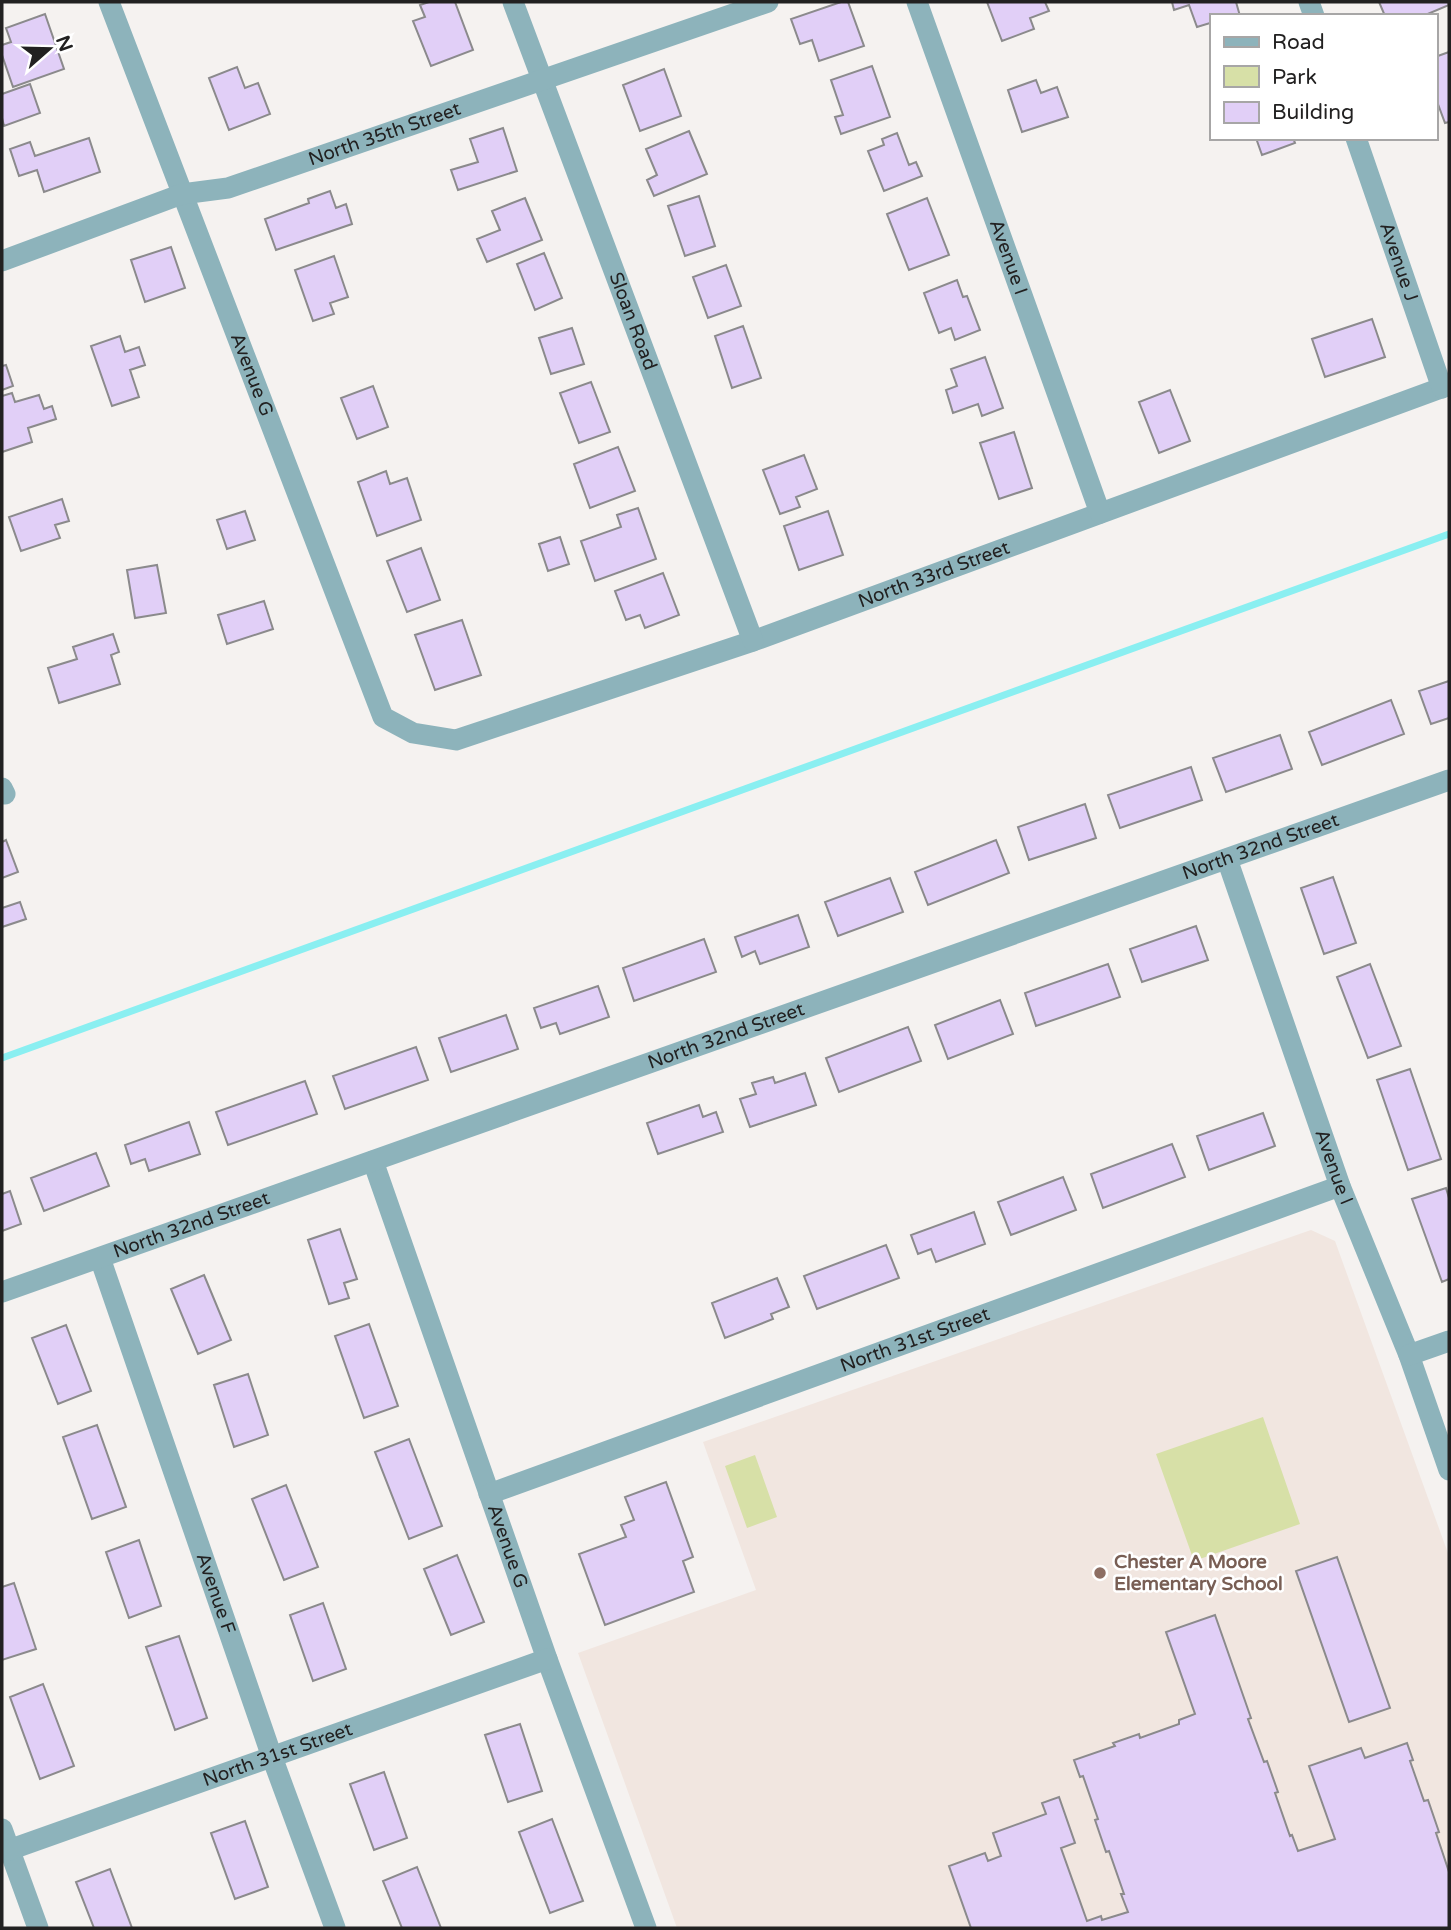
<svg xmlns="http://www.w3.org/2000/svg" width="1451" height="1930" font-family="'Varela Round',sans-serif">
<rect width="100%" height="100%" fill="#f5f2f0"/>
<path fill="#f1e6e0" d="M1311,1230L1335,1241L1449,1556V1928H677L578,1653L756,1590L703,1442Z"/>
<path fill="#d7e0a7" d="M1263,1417L1300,1524L1194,1561L1156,1454Z
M755,1455L777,1517L747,1528L725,1466Z"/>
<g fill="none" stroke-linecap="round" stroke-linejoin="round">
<path stroke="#8aeff1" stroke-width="7" d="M2,1058L1449,534"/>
</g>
<path fill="#e1cff7" stroke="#8b8a8c" stroke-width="2" d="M429,2H455L473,50L431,66L413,21L425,17L420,5Z
M841,2H848L864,46L819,61L812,40L800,44L791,19Z
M987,2H1045L1049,11L1030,18L1034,29L1002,41Z
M1172,2H1236L1240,16H1211V28L1210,23L1197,27L1189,5L1174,10Z
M1379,2H1448L1449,5L1423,16H1385Z
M45,14L64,69L13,87L2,55V45L11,42L6,28Z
M1449,52V122L1445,123L1435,96V57Z
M872,66L890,117L841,134L835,117L843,115L831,80Z
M237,67L245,88L258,83L270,114L229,130L209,78Z
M664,69L681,116L640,131L623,85Z
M1036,80L1041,93L1057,87L1068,117L1022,132L1008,90Z
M30,84L40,113L4,126L2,118V94Z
M503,128L517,171L458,190L451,170L478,162L470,139Z
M689,131L707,174L654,196L647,180L657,175L646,149Z
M897,133L909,165L916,162L922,176L884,191L868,151L884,145L882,139Z
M89,138L100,172L44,192L37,170L19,176L10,149L30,142L35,156Z
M1256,138H1293L1295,143L1262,155Z
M330,191L336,208L346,204L352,224L276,250L265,219L309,203L308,199Z
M699,196L715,246L685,256L668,206Z
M525,198L542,240L487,262L477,239L500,230L492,211Z
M927,198L949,255L909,270L887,214Z
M171,247L185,288L145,302L131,260Z
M544,253L562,298L535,310L517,264Z
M334,256L348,297L330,303L334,314L313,321L295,270Z
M726,265L741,306L708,318L693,277Z
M957,280L963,297L967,296L980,330L955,340L951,328L939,333L924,293Z
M1372,319L1385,357L1325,377L1312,339Z
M743,326L761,378L732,388L715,336Z
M572,328L584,364L551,374L539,338Z
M120,336L125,352L139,347L145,365L130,370L139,397L112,406L91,346Z
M985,357L1003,408L982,416L978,404L953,413L946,390L957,386L951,369Z
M6,365L13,386L2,390V366Z
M591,382L610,432L579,443L560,393Z
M373,386L388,427L357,439L341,398Z
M1170,390L1190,441L1159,453L1139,402Z
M12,393L15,402L39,395L44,409L52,406L56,419L28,428L32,442L2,452V396Z
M1014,432L1032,488L999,499L980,443Z
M618,447L635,491L590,508L574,464Z
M804,455L817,489L796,497L800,507L780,514L763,470Z
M386,471L390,484L407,478L421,520L377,536L358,482Z
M62,499L69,521L55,525L60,538L21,551L9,517Z
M638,508L656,559L595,581L581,541L621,527L617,515Z
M245,511L255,540L227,549L217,520Z
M828,511L843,555L799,570L784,526Z
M560,537L569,564L548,571L539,544Z
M421,548L440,600L407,612L387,561Z
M157,565L166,613L135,618L127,570Z
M663,573L679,615L645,628L640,615L626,620L615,591Z
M264,601L273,629L227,644L218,615Z
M462,620L481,675L435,690L415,635Z
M113,634L119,652L111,655L120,684L59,703L48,668L77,659L73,647Z
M1449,681V718L1431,724L1419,691Z
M1391,700L1404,734L1322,765L1309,732Z
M1280,735L1292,769L1226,792L1213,758Z
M1191,767L1202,800L1120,828L1108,795Z
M1085,804L1096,838L1029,860L1018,827Z
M6,840L18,872L2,878V842Z
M996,840L1009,873L928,905L915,872Z
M1333,877L1356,943L1324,954L1301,888Z
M890,878L903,912L838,936L825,902Z
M20,902L26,919L2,927V908Z
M798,915L809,947L760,964L755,951L742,957L735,937Z
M1196,926L1208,960L1142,982L1130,949Z
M704,939L716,972L634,1001L623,968Z
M1108,964L1120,997L1036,1026L1025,993Z
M1370,964L1401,1046L1368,1058L1337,977Z
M598,986L609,1017L560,1034L556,1023L541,1028L534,1008Z
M1000,1000L1013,1034L948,1059L935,1025Z
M506,1015L518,1049L451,1072L439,1038Z
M908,1027L921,1061L839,1092L826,1058Z
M416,1047L428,1080L345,1109L333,1076Z
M1410,1069L1441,1159L1408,1170L1377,1080Z
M805,1073L816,1105L750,1127L740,1099L756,1094L752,1083L773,1077L775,1083Z
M305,1081L317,1114L228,1145L216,1112Z
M699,1105L703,1117L716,1112L723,1132L658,1154L647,1123Z
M1263,1113L1275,1146L1209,1170L1197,1136Z
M189,1122L200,1154L149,1171L145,1159L131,1164L125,1145Z
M1172,1144L1185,1177L1103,1208L1091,1174Z
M96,1153L109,1186L44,1211L31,1178Z
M1063,1177L1076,1210L1011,1235L998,1202Z
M1446,1188L1449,1198V1279L1442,1282L1412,1199Z
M10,1191L21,1224L2,1231V1194Z
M974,1212L985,1244L936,1262L931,1249L918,1254L911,1235Z
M340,1229L357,1279L344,1283L349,1298L329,1304L308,1240Z
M886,1245L899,1278L817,1309L804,1276Z
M204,1275L231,1340L198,1354L171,1289Z
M777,1278L789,1307L771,1314L773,1319L725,1338L712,1303Z
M369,1324L398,1406L364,1418L335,1336Z
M66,1325L91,1391L58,1404L32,1338Z
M248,1374L268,1435L234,1447L214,1385Z
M97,1425L126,1507L92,1519L63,1437Z
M409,1439L442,1526L409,1539L375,1452Z
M666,1482L693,1557L683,1561L694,1592L605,1625L579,1554L626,1537L621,1525L634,1520L625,1497Z
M286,1485L318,1567L284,1580L252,1499Z
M139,1540L161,1606L129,1618L106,1552Z
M457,1555L484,1622L451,1635L424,1569Z
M1337,1557L1390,1708L1349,1722L1296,1571Z
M14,1583L36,1649L2,1660V1587Z
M323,1603L346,1669L313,1681L290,1615Z
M1215,1615L1251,1718L1248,1719L1264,1762L1267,1761L1278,1792L1275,1793L1290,1836L1292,1835L1298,1851L1335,1839L1309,1766L1361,1748L1365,1758L1407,1743L1413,1760L1410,1761L1424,1801L1428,1800L1439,1832L1436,1833L1449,1872V1928H971L949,1866L985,1853L988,1861L1001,1856L993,1833L1046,1814L1042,1803L1059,1797L1075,1843L1061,1848L1087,1921L1101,1916L1102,1920L1128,1912L1121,1894H1124L1109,1851L1106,1852L1095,1820L1098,1819L1083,1776L1080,1777L1074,1760L1115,1746L1113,1743L1139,1734L1140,1738L1179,1724V1720L1195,1714L1166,1632Z
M179,1636L207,1718L175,1730L146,1647Z
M43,1684L74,1766L40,1779L10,1697Z
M520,1724L542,1791L508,1802L485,1735Z
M384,1772L407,1838L374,1850L350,1784Z
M552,1819L583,1901L550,1913L519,1832Z
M245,1821L268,1887L235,1899L211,1833Z
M417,1867L441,1928H402L383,1881Z
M110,1869L132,1928H94L76,1882Z"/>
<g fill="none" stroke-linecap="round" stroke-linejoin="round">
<g stroke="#8db3bb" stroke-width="21">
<path id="s1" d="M109,2L383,717L413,733L456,740L753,641L1449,385"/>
<path id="s2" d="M513,2L753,641"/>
<path id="s3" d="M917,2L1100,513"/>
<path d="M1309,2L1314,16"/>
<path id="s4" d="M1356,138L1442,388"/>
<path id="s5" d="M2,261L182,194L228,188L768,2"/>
<path d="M2,788L5,794"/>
<path id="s6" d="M1227,859L1340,1186L1409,1355L1449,1470"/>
<path id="s7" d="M373,1161L547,1659L646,1928"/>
<path id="s8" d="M100,1258L272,1757L335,1928"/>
<path id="s9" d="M2,1292L1449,780"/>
<path d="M1409,1355L1449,1341"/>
<path id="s10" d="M489,1494L1340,1186"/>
<path d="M2,1829L38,1928"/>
<path id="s11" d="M9,1850L547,1659"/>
</g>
</g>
<circle fill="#8d6e63" stroke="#fff" stroke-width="2.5" cx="1100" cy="1573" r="7"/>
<g text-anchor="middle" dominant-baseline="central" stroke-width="5" stroke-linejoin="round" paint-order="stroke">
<g font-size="19" fill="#222121" stroke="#fff">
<text stroke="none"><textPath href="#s5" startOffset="404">North 35th Street</textPath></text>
<text stroke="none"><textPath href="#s3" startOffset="271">Avenue I</textPath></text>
<text stroke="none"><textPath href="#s4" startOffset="131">Avenue J</textPath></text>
<text stroke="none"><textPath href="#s2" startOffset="341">Sloan Road</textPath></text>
<text stroke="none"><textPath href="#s1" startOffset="399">Avenue G</textPath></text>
<text stroke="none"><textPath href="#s1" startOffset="1349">North 33rd Street</textPath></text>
<text stroke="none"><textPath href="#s9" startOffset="1335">North 32nd Street</textPath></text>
<text stroke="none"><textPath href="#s9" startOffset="768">North 32nd Street</textPath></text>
<text stroke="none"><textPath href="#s6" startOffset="326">Avenue I</textPath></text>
<text stroke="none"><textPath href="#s9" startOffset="201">North 32nd Street</textPath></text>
<text stroke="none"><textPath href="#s10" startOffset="453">North 31st Street</textPath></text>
<text stroke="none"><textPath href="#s7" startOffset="408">Avenue G</textPath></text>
<text stroke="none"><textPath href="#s8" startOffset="355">Avenue F</textPath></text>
<text stroke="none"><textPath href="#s11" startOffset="285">North 31st Street</textPath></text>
</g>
<g font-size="19" font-weight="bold" fill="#785e54" stroke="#fff" text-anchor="start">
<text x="1114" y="1562">Chester A Moore<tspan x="1114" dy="22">Elementary School</tspan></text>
</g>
</g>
<rect width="1451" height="1930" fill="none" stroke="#222121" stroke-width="7"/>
<rect x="1210" y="14" width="228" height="126" fill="#ffffff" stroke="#a7a6a6" stroke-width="2"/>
<rect x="1224" y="37" width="35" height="10" fill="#8db3bb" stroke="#a7a6a6" stroke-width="2"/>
<text x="1272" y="49" font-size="21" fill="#222121">Road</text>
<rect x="1224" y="66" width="35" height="21" fill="#d7e0a7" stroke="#a7a6a6" stroke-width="2"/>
<text x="1272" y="84" font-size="21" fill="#222121">Park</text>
<rect x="1224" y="102" width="35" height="21" fill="#e1cff7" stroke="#a7a6a6" stroke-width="2"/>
<text x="1272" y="119" font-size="21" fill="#222121">Building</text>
<g transform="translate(49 49) rotate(70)" stroke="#ffffff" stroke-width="5" paint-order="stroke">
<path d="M0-5L12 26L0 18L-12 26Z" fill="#222121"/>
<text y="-10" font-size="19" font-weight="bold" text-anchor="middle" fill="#222121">N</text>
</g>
</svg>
